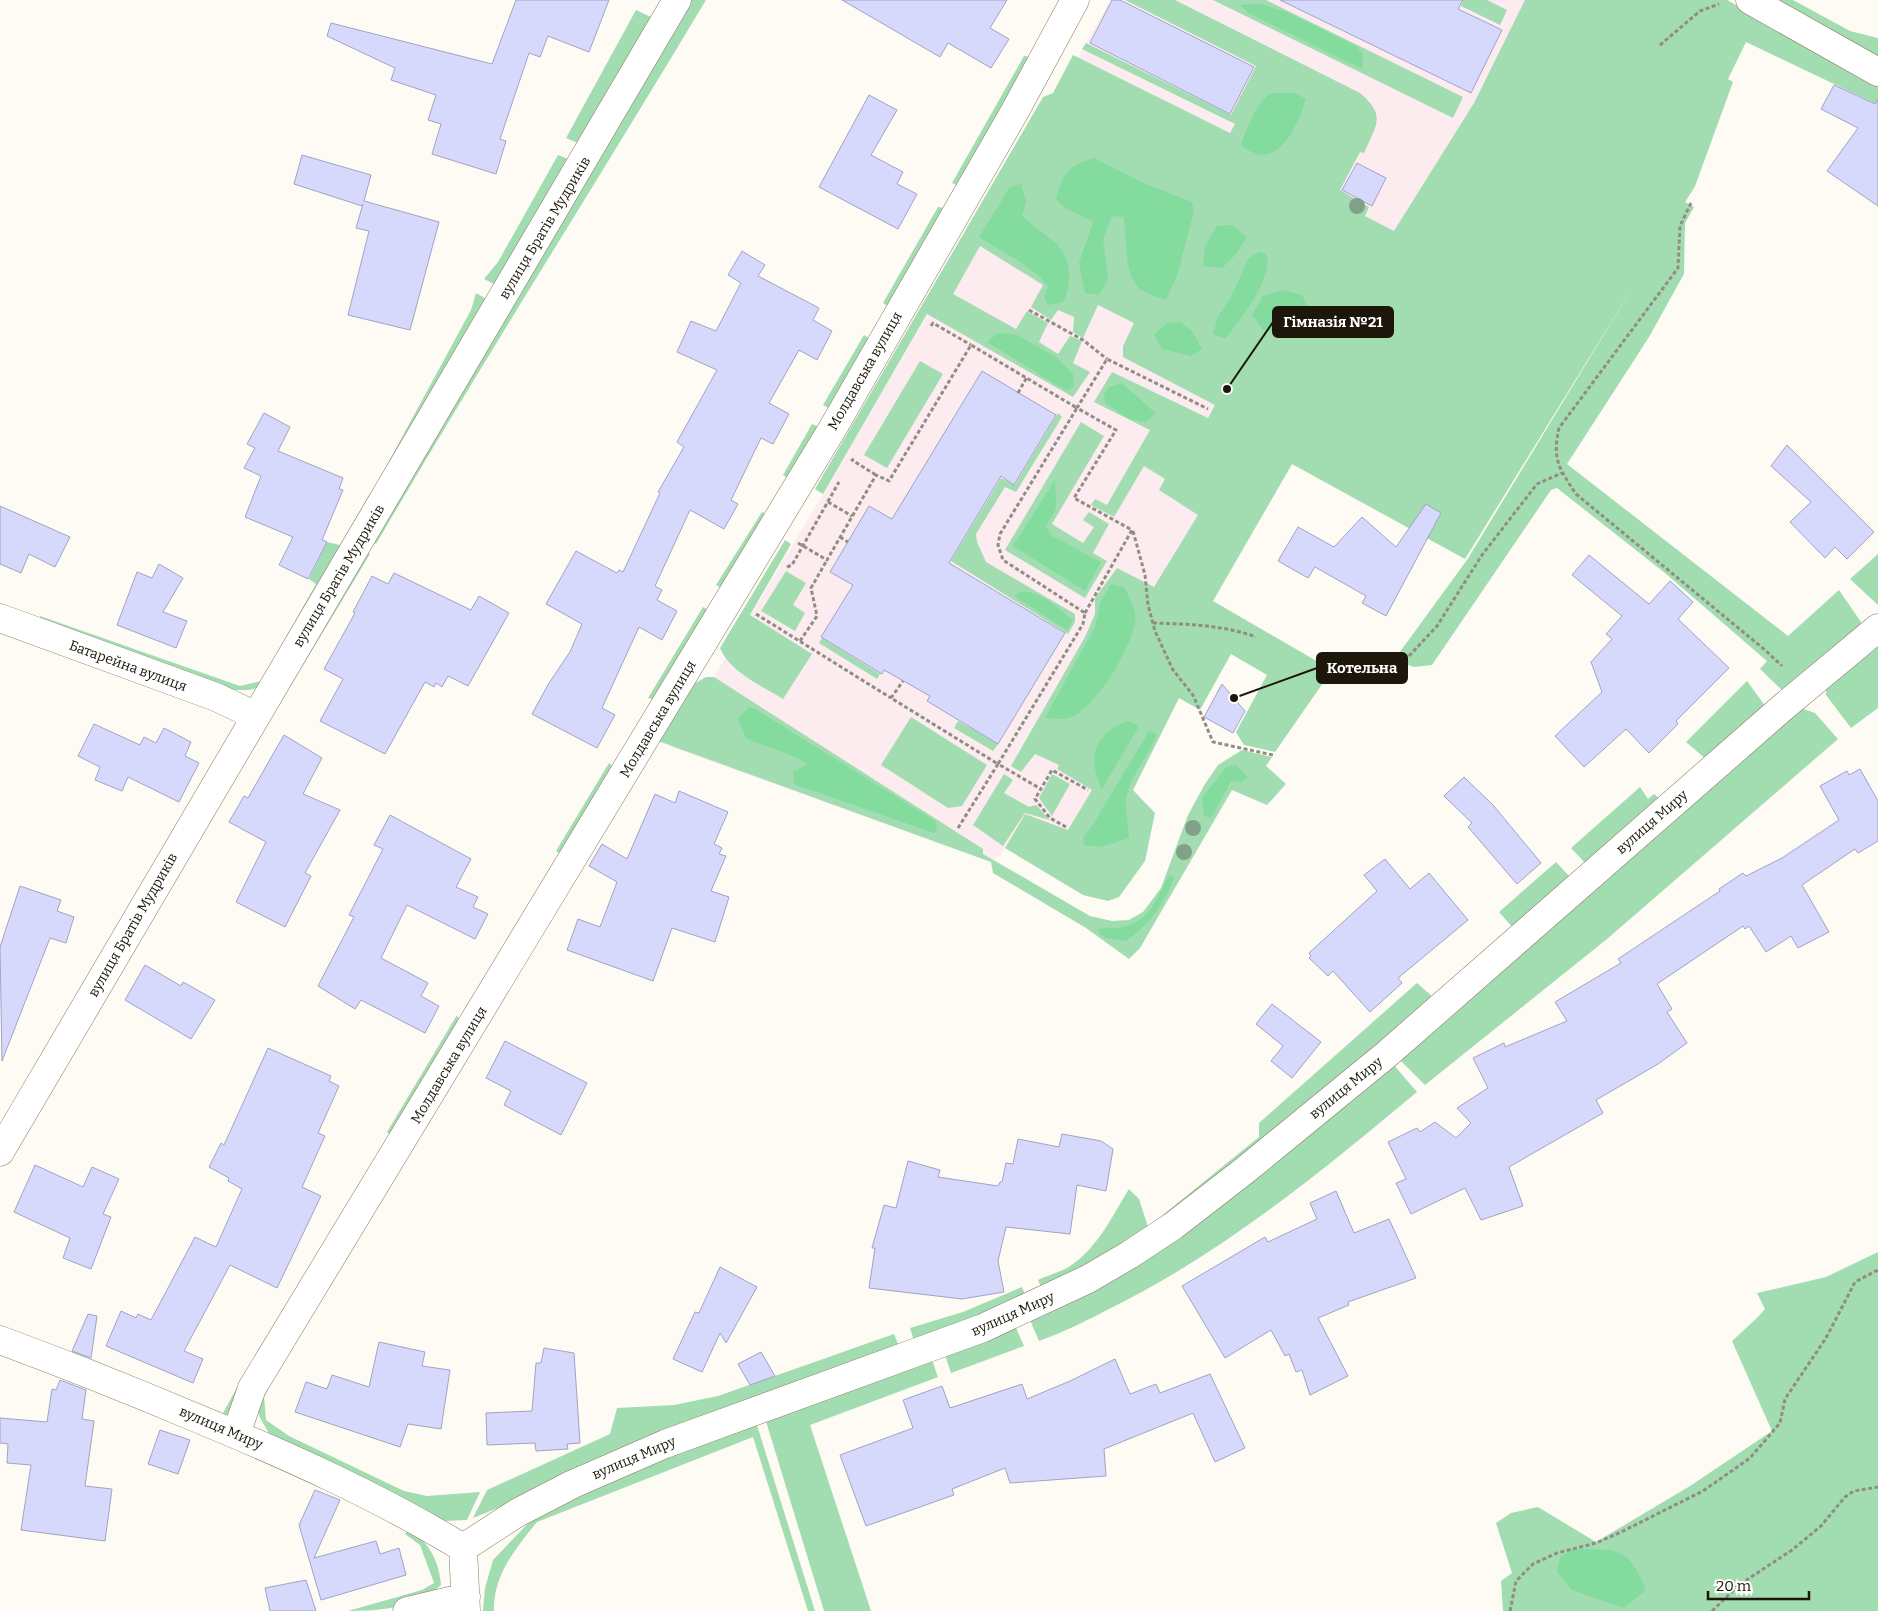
<svg xmlns="http://www.w3.org/2000/svg" width="1878" height="1611" font-family="Bitter,serif">
<rect width="100%" height="100%" fill="#fefaf4"/>
<path fill="#fcecef" d="M1111,0H1571L1733,82L1695,187L1465,559L1292,464L1079,834L1025,814L1001,854L991,862L672,747L823,494Z"/>
<path fill="#a2dcb1" d="M690,0H706C597,182 483,361 376,544L372,542L579,194Z
M1125,0H1175L1360,93C1387,116 1376,125 1364,153L1360,152L1340,190L1369,207L1365,216L1394,231L1474,103L1525,0H1727L1878,84V105L1746,42L1728,79L1733,82L1695,186L1685,202L1694,207L1685,223L1684,274L1649,337L1567,464L1788,636L1839,590L1863,625L1784,692L1760,669L1767,661L1665,573L1557,488L1551,490L1432,665L1414,667L1394,660L1467,560L1637,280L1465,559L1292,464L1213,601L1332,670L1275,752L1244,745L1236,732L1267,675L1231,654L1200,710L1179,698L1133,790L1155,813L1145,861L1119,897L1108,901L1083,895L1005,848L1025,814L1068,830L1092,790L1057,769L1059,765L1035,754L1021,772L1011,766L1085,637L1095,614V598L1117,568L1154,587L1198,515L1159,490L1165,479L1144,466L1114,517L1091,505L1095,499L1107,505L1150,430L1094,402L1112,372L1208,418L1215,405L1123,357V346L1134,323L1098,305L1083,338L1073,332L1074,317L1058,310L1051,320L1031,307L1043,285L980,246L953,294L1016,329L1027,311L1048,323L1039,342L1058,354L1070,336L1082,341L1073,363L1090,372L1073,397L927,314L823,494L815,489L1043,97L1053,93L1073,55L1230,133L1235,124L1082,49L1086,43L1231,115L1256,66Z
M1213,0H1266L1463,97L1453,118Z
M1461,0H1487L1507,10L1500,25L1461,6L1463,1Z
M1769,0H1793L1850,31L1878,38V60Z
M636,10L651,17L578,143L566,138Z
M1024,56L1032,57L958,186L952,183Z
M558,155L568,159L496,285L484,279L498,262Z
M938,207L945,208L889,307L883,303Z
M476,293L488,300L386,476L382,474L471,310Z
M864,335L870,339L830,409L823,405Z
M920,361L943,374L887,468L864,455Z
M1058,413L1062,417L1016,492L1005,487L976,534L977,542L986,562L1075,614V622L1068,634L951,561L1001,478L1015,485Z
M1081,422L1104,436L1052,524L1083,543L1094,527L1083,520L1089,512L1109,524L1093,553L1107,561L1085,598L1005,550Z
M812,424L819,427L789,479L783,475Z
M369,495L373,497L279,661C260,690 261,692 225,689L39,621L40,616L240,686L261,681L316,584L309,579L327,542L340,545Z
M762,512L768,515L723,589L716,585Z
M785,540L791,544L750,615L812,654L783,699C762,686 730,672 720,648Z
M367,552L370,554L267,725Z
M1878,554V605L1850,579Z
M786,571L806,583L793,605L805,613L795,631L761,611Z
M703,607L710,611L656,700L648,698Z
M822,638L880,674L877,679L819,643Z
M1878,643V708L1851,728L1826,695V687Z
M706,677H714L983,849V854L1090,916L1112,921L1129,920L1143,912L1161,888L1188,815L1205,784L1218,765L1242,750L1272,757L1266,766L1286,784L1267,805L1232,790L1140,948L1129,959L1086,928L993,873L991,862L658,741L692,685Z
M1747,681L1766,707L1706,759L1686,742Z
M1801,708L1815,713L1838,739L1607,939L1425,1085L1399,1059Z
M911,717L987,765L962,806L948,808L881,765Z
M958,721L998,744L993,751L954,728Z
M609,763L614,767L562,855L556,851Z
M1004,774L1013,780L1004,793L1029,807L1036,805L1050,820L1025,813L1003,846L973,825Z
M1052,774L1070,784L1052,816L1039,798Z
M1640,787L1648,799L1654,794L1661,800L1587,865L1571,848Z
M1556,862L1571,878L1514,929L1499,912Z
M1417,983L1434,998L1257,1146L1127,1244L1042,1289L1038,1280C1048,1275 1061,1272 1070,1266C1097,1249 1113,1215 1129,1189L1139,1199L1148,1227L1259,1137V1123Z
M457,1015L460,1022L393,1137L387,1132Z
M1393,1064L1417,1092C1321,1172 1224,1252 1111,1308C1088,1320 1064,1332 1039,1341L1030,1320Z
M1878,1252V1611H1503L1501,1581L1512,1573L1496,1523L1511,1513L1538,1507L1596,1542L1690,1486L1772,1431L1732,1341L1758,1317L1765,1309L1757,1293L1826,1277Z
M1022,1287L1026,1297L914,1341L910,1328L963,1312Z
M1015,1326L1024,1346L951,1373L945,1355Z
M894,1334L899,1346L473,1518L487,1490L610,1434L617,1408L674,1405L718,1396Z
M72,1351L223,1413L246,1371L250,1374L233,1409L223,1418L70,1356Z
M283,1360L264,1397L266,1420L289,1436L404,1491L427,1496L480,1492L467,1520L444,1521L270,1435L259,1416V1402Z
M932,1360L938,1377L810,1425L871,1611H824L765,1418Z
M756,1422L815,1611H808L753,1437L537,1522C516,1548 493,1575 494,1611H483L485,1588L493,1560L537,1514L604,1483Z
M410,1528C429,1544 439,1560 441,1585C419,1608 379,1611 348,1611L422,1590L434,1583L420,1545L405,1534Z"/>
<path fill="#84db9e" d="M1260,4L1287,12L1356,46L1362,53L1363,66L1360,68L1248,13L1240,5Z
M1271,93H1295L1306,99C1300,119 1282,164 1255,153C1250,152 1245,148 1241,145C1248,126 1254,106 1271,93Z
M1094,158L1141,182L1192,202L1194,211L1177,276L1166,300C1158,297 1150,295 1143,291C1121,278 1129,237 1123,217L1112,216L1103,239L1108,279L1099,295L1085,293L1079,263L1093,222C1080,213 1065,212 1056,199C1063,173 1068,166 1094,158Z
M1021,184L1026,201L1022,216C1032,226 1043,232 1053,241C1072,256 1073,283 1063,302L1048,305L1044,296L1048,287L1040,277L1019,261L979,237L1010,187Z
M1232,225L1247,237L1236,254L1222,268L1203,266L1205,246L1217,226Z
M1259,252L1266,254C1275,275 1239,322 1225,339L1213,334L1218,316L1231,297L1249,258Z
M1282,290L1302,295L1315,322L1299,337L1263,330L1252,315L1263,296Z
M1181,322L1192,331L1202,349L1191,356L1162,349L1154,335L1167,323Z
M998,333L1017,335L1056,357L1073,374L1074,386L1067,391L987,342Z
M1122,383L1155,413L1146,422L1129,419L1105,403L1104,394L1109,387Z
M1055,480L1056,509L1046,526L1052,536L1101,562L1085,591L1013,546Z
M1111,584L1124,587C1128,595 1133,603 1135,612C1140,637 1094,713 1068,718C1061,720 1052,718 1045,718L1095,627L1101,601Z
M1023,591C1044,594 1057,607 1073,620L1067,630L1014,596Z
M749,707L755,709L935,821L937,830L934,833L794,784L793,772L808,764C786,751 768,748 746,738L738,718Z
M1128,721L1139,726L1102,789C1086,759 1095,732 1128,721Z
M1149,731L1157,734C1149,757 1128,777 1126,802C1125,813 1129,826 1129,838L1101,847L1084,845L1083,838L1094,823Z
M1236,765L1248,778L1241,782L1231,781L1211,818L1204,816L1202,798L1226,767Z
M1169,875L1174,878C1165,903 1148,926 1126,941L1105,938L1097,930C1107,926 1115,929 1124,927C1151,920 1157,897 1169,875Z
M1573,1549C1617,1549 1629,1547 1646,1590L1624,1608L1572,1590L1557,1571L1560,1557Z"/>
<path fill="#d6d9fc" stroke="#a0a3c4" d="M516,0H609L589,52L548,36L540,57L529,53L500,139L506,141L496,174L432,154L441,124L428,120L436,95L391,80L395,68L327,36L331,23L492,64Z
M842,0H1007L990,28L1009,39L991,68L948,43L940,57Z
M1112,0H1120L1254,67L1230,114L1090,43Z
M1280,0H1463L1458,9L1502,30L1471,93Z
M1834,85L1875,104L1878,99V206L1827,171L1858,128L1821,109Z
M869,95L897,110L871,155L903,172L897,184L917,194L898,229L819,187Z
M302,155L371,175L364,201L439,222L410,330L348,315L369,231L356,228L363,204L362,206L294,184Z
M1357,163L1386,178L1372,206L1342,190Z
M742,251L765,265L758,276L819,308L813,320L832,331L817,360L799,350L769,403L789,414L773,444L761,438L731,500L738,504L724,529L690,510L655,586L662,590L657,600L677,611L662,640L639,627L602,708L615,715L597,748L532,714L549,683L570,652L582,624L546,604L576,551L617,573L619,570L623,572L660,493L658,492L684,447L677,442L717,370L677,352L691,321L716,331L741,283L728,275Z
M982,371L1056,415L1014,485L1001,476L949,563L1065,633L998,744L927,701L930,696L884,670L882,674L821,637L853,585L830,572L869,506L892,519Z
M264,413L290,427L278,451L343,478L339,489L343,490L322,540L327,542L308,579L279,565L293,537L245,517L261,476L244,468L255,448L247,444Z
M1787,445L1874,532L1847,559L1835,547L1825,558L1790,522L1811,502L1771,466Z
M1426,504L1441,513L1386,616L1362,603L1366,596L1315,567L1308,578L1278,561L1298,527L1334,547L1362,517L1396,547Z
M0,506L70,537L55,567L29,554L21,573L0,564Z
M1589,555L1649,604L1670,581L1693,602L1678,619L1729,668L1676,721L1678,724L1649,753L1626,729L1584,767L1555,736L1602,692L1591,662L1612,639L1606,634L1622,616L1572,575Z
M159,564L183,578L163,612L187,621L176,648L117,625L137,572L152,578Z
M394,573L471,610L479,596L509,613L468,686L448,676L442,687L436,683L434,687L425,682L385,754L320,721L343,679L324,669L355,613L353,612L372,576L388,584Z
M1222,684L1245,711L1233,733L1204,717Z
M94,724L140,745L144,737L156,743L164,728L191,742L185,756L199,763L179,802L128,777L122,791L95,780L100,767L78,756Z
M284,735L322,758L303,794L340,810L305,873L311,876L285,927L236,902L266,842L229,822L244,796L248,798Z
M1860,769L1878,801V841L1858,853L1855,849L1802,885L1829,932L1798,948L1791,936L1766,952L1749,926L1745,929L1743,926L1657,984L1672,1009L1667,1012L1687,1043L1658,1064L1596,1100L1603,1113L1509,1167L1523,1206L1481,1220L1465,1188L1411,1214L1396,1183L1406,1179L1388,1142L1417,1128L1420,1132L1435,1122L1456,1138L1471,1123L1457,1108L1488,1088L1473,1058L1504,1043L1505,1047L1567,1021L1555,1002L1621,963L1618,959L1720,891L1719,889L1743,873L1746,876L1782,858L1839,820L1820,786L1847,771L1849,775Z
M1464,777L1493,805L1541,863L1517,884L1468,827L1472,823L1444,796Z
M679,791L728,812L714,844L722,848L719,854L726,856L711,891L729,897L715,942L672,928L653,981L567,950L578,919L600,927L617,882L589,866L602,844L627,859L655,794L675,803Z
M390,815L471,859L456,887L478,897L473,907L488,914L475,939L407,905L381,958L428,983L421,996L439,1006L425,1033L361,1000L355,1009L318,986L354,917L349,915L383,849L374,845Z
M1385,859L1410,889L1429,873L1468,920L1398,978L1402,983L1370,1012L1333,971L1328,976L1309,958L1311,956L1309,953L1377,891L1364,875Z
M20,886L61,900L57,911L74,917L66,943L50,938L2,1061L0,947Z
M145,965L181,986L183,982L215,1000L191,1039L125,1000Z
M1272,1004L1321,1042L1292,1078L1271,1061L1283,1046L1256,1024Z
M505,1041L587,1083L561,1135L504,1105L511,1091L486,1078Z
M268,1048L331,1076L329,1081L339,1086L318,1133L325,1136L302,1187L321,1196L277,1288L230,1265L184,1351L203,1359L193,1383L106,1346L121,1311L136,1318L138,1314L151,1320L195,1237L216,1247L242,1189L228,1181L229,1178L209,1167L221,1143L224,1145Z
M1062,1134L1101,1141L1113,1149L1106,1191L1077,1185L1070,1234L1006,1227L998,1261L1004,1292L962,1299L869,1288L875,1248H872L884,1205L896,1208L908,1161L940,1170L938,1177L998,1186L1000,1182H1002L1006,1163L1013,1164L1018,1139L1059,1147Z
M35,1165L83,1187L92,1167L119,1179L103,1214L111,1217L91,1269L63,1258L70,1238L14,1212Z
M1336,1191L1354,1233L1389,1219L1416,1278L1348,1302L1349,1305L1318,1318L1348,1376L1310,1395L1302,1370L1296,1372L1289,1354L1285,1356L1271,1330L1225,1358L1182,1286L1265,1237L1268,1242L1317,1219L1310,1203Z
M720,1267L757,1287L726,1343L720,1333L702,1372L673,1359L695,1312L699,1313Z
M88,1314L97,1316L91,1358L72,1351Z
M379,1342L425,1352L422,1366L450,1370L441,1429L408,1424L400,1447L295,1412L306,1382L327,1389L332,1375L369,1387Z
M544,1348L574,1353L580,1443L567,1444L568,1449L536,1451L535,1443L487,1445L486,1413L532,1411L536,1363H541Z
M761,1352L775,1376L750,1385L738,1364Z
M1115,1359L1130,1394L1156,1384L1160,1393L1210,1374L1245,1448L1215,1462L1193,1413L1104,1449L1106,1476L1010,1483L1005,1468L952,1489L954,1495L866,1526L840,1455L913,1428L903,1400L942,1386L950,1408L1022,1384L1027,1399L1070,1381Z
M60,1380L86,1390L82,1419L94,1421L85,1486L112,1489L105,1541L21,1530L31,1465L7,1463L8,1444L0,1443V1418L47,1422L52,1389L56,1390Z
M160,1430L190,1440L178,1474L148,1464Z
M315,1490L340,1500L314,1558L376,1541L380,1554L399,1548L406,1575L321,1600L299,1525Z
M306,1580L316,1611H270L265,1588Z"/>
<g fill="none" stroke-linecap="round" stroke-linejoin="round">
<defs>
<path id="minor" d="M1750,0L1878,72
M0,618L216,697L256,716
M0,1152L677,0
M0,1340C65,1364 130,1390 194,1417C286,1455 378,1496 463,1548L517,1513L573,1484L665,1444L983,1328L1088,1279L1129,1255L1173,1226L1244,1171L1387,1054L1782,708L1878,628
M236,1434L252,1388L834,426L1015,111L1075,0
M463,1548L466,1611
M407,1611L466,1597"/>
</defs>
<use href="#minor" stroke="#8c785b" stroke-width="29"/>
<path stroke="#928d84" stroke-width="3" stroke-dasharray="4 2.5" stroke-linecap="butt" d="M1660,45L1700,11L1719,4
M1691,203L1680,226L1678,268L1559,428C1552,460 1559,468 1576,494L1765,650L1782,666
M1029,310L1083,340L1107,359
M931,326L933,323L971,345
M1018,393L1027,377
M854,459L852,460L876,475
M828,502L852,516
M1133,531L1145,575L1148,605L1155,631L1173,670L1193,695L1213,742L1273,755
M840,537L848,542
M798,543L827,560L876,475L889,481L971,345L1077,408L1000,534L998,545L1003,560L1085,613L1083,624L998,764L891,698L903,681
M787,567L792,565L839,482
M1085,613L1132,530L1074,498L1116,430L1077,408L1107,359L1208,409
M756,614L891,698
M1153,623C1188,624 1223,625 1256,637
M800,641L817,616L811,588L827,560
M1409,656L1437,626L1482,555L1537,484L1562,473
M1066,827L1050,818L1035,799L1052,770L1088,790
M958,828L998,764L1041,789
M1510,1611L1516,1581L1533,1564L1557,1553L1596,1543L1621,1532L1703,1491L1750,1458L1780,1423L1785,1399L1826,1338L1855,1282L1878,1270
M1712,1611L1739,1585L1792,1550L1821,1526L1845,1497L1854,1491L1878,1487"/>
<use href="#minor" stroke="#fff" stroke-width="28"/>
</g>
<g fill="#81a189">
<circle cx="1357" cy="206" r="8"/>
<circle cx="1193" cy="828" r="8"/>
<circle cx="1184" cy="852" r="8"/>
</g>
<g text-anchor="middle" dominant-baseline="central" stroke-width="4" stroke-linejoin="round" paint-order="stroke">
<g font-size="14" fill="#1d160a" stroke="#fff">
<text transform="translate(545 228) rotate(-59)">вулиця Братів Мудриків</text>
<text transform="translate(865 371) rotate(-60)">Молдавська вулиця</text>
<text transform="translate(339 576) rotate(-59)">вулиця Братів Мудриків</text>
<text transform="translate(128 666) rotate(20)">Батарейна вулиця</text>
<text transform="translate(658 719) rotate(-59)">Молдавська вулиця</text>
<text transform="translate(1652 822) rotate(-41)">вулиця Миру</text>
<text transform="translate(133 925) rotate(-60)">вулиця Братів Мудриків</text>
<text transform="translate(449 1065) rotate(-59)">Молдавська вулиця</text>
<text transform="translate(1346 1088) rotate(-39)">вулиця Миру</text>
<text transform="translate(1013 1314) rotate(-24)">вулиця Миру</text>
<text transform="translate(221 1428) rotate(23)">вулиця Миру</text>
<text transform="translate(634 1458) rotate(-23)">вулиця Миру</text>
</g>
</g>
<path fill="none" stroke="#1d160a" stroke-width="2" d="M1227 389L1273 322M1234 698L1317 668"/>
<g fill="#1d160a" stroke="#fff" stroke-width="2">
<circle cx="1227" cy="389" r="5"/>
<circle cx="1234" cy="698" r="5"/>
</g>
<g fill="#1d160a" stroke="#1d160a" stroke-width="2">
<rect x="1273" y="307" width="120" height="30" rx="5"/>
<rect x="1317" y="653" width="90" height="30" rx="5"/>
</g>
<g font-size="15" text-anchor="middle" font-weight="bold" fill="#fff">
<text x="1333" y="327">Гімназія №21</text>
<text x="1362" y="673">Котельна</text>
</g>
<path d="M1708 1591v8h101v-8" fill="none" stroke="#1d160a" stroke-width="2.5"/>
<text x="1716" y="1591" font-size="15" fill="#1d160a" stroke="#ffffff" stroke-width="4" paint-order="stroke">20 m</text>
</svg>
